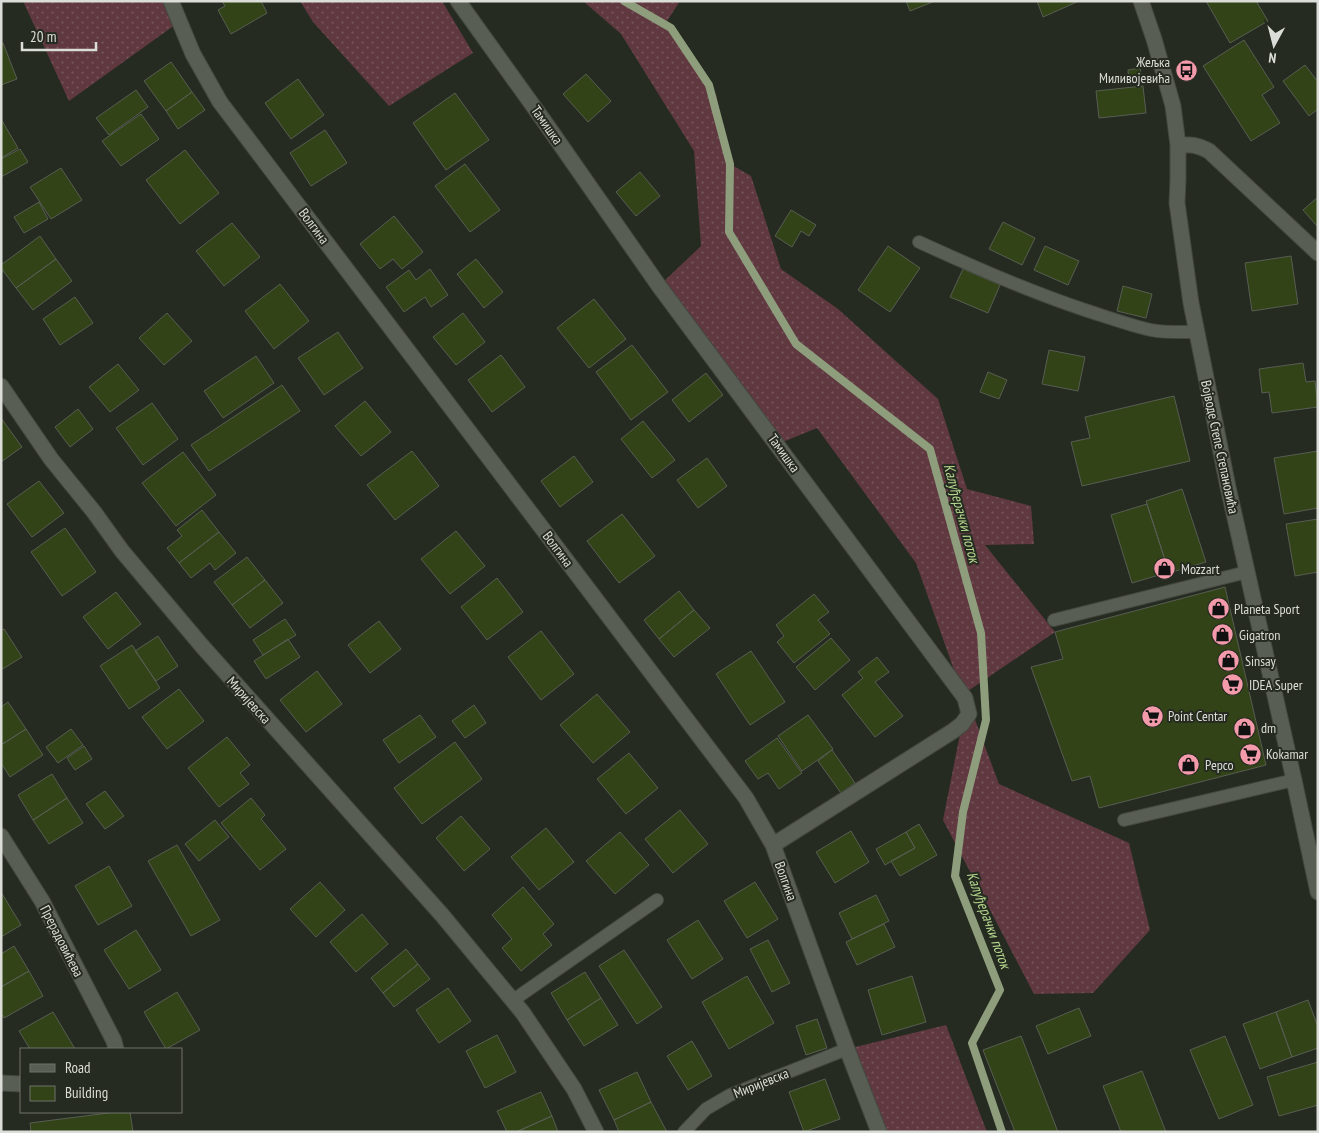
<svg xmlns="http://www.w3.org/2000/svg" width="1319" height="1133" font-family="'PT Sans Narrow',sans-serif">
<defs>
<pattern id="grass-dots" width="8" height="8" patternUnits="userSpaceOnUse" patternTransform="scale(1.25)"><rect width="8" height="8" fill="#5f3840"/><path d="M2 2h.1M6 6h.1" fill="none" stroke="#75545b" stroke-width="1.8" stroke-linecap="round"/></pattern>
</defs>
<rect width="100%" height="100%" fill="#262b21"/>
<path fill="url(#grass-dots)" d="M23,1H171L179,22L69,101Z
M300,1H442L473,53L389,106L313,22Z
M583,1H680L667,21L687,57L716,94L730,164L751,176L781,269L838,309L938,399L967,489L1031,506L1034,544L985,545L1055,632L965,693L999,784L1129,843L1150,930L1093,993L1034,994L943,820L962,724L964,698L916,563L817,428L778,444L659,286L701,246L694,151L621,34Z
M946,1025L987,1132H879L847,1049Z"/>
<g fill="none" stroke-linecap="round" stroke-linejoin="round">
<path stroke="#8e9e7c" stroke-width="8" d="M624,1L671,28L709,85L730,164L729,232L796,344L930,449L981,633L986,720L963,812L955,876L1000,990L972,1043L1002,1132"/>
</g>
<path fill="#314317" stroke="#585d52" d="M222,1H261L267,13L231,34L218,10L225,6Z
M906,1H935L910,11Z
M1037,1H1079L1043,17Z
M1206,1H1256L1268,21L1230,43Z
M1244,40L1274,87L1262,95L1280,123L1251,141L1203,66Z
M3,43L17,79L1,85V44Z
M171,62L192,92L166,111L144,81Z
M1305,65L1318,82V109L1309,116L1283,81Z
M1140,68L1142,81L1129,82L1128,70Z
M586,74L611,101L588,122L563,94Z
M298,79L324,115L291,139L265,103Z
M1143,86L1146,113L1099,118L1096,91Z
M136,90L148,107L109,135L96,118Z
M192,92L205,110L178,129L166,111Z
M455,93L489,140L446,170L413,123Z
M141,114L159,139L121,166L102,141Z
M1,119L18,148L1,158Z
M325,130L347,163L311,186L290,153Z
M20,149L28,162L1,177V159Z
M185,150L219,193L180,224L146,180Z
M465,164L500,210L470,232L435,186Z
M61,168L82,200L51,219L30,187Z
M640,172L660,196L636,216L616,192Z
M1318,197V226H1317L1303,210Z
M39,202L48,219L24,233L14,217Z
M791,210L816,225L809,236L801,231L792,247L775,236Z
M394,216L423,252L402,269L393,259L380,269L360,244Z
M1003,222L1035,238L1022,265L989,249Z
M232,223L260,257L224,286L196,251Z
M40,236L56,259L16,288L1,268V265Z
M888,246L920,268L890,312L858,290Z
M1045,246L1079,261L1068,285L1034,270Z
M1291,256L1298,304L1252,311L1245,263Z
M56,259L72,281L33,310L16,288Z
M476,259L503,292L484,308L457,274Z
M430,269L448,295L431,307L425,297L404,312L386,287L409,270L416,280Z
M963,269L1000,285L988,313L950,297Z
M280,284L309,321L274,349L245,311Z
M1123,286L1152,294L1146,318L1117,311Z
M75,297L93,323L60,345L43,319Z
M594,299L626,339L589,368L557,328Z
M167,313L192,341L164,365L139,338Z
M463,313L485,342L456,365L433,337Z
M338,332L363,368L324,395L298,358Z
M632,345L668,392L631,420L596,372Z
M1049,350L1085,357L1078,391L1042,384Z
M501,355L525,387L492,412L468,380Z
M256,356L274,383L223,418L204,391Z
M1303,363L1306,382L1315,381L1318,407L1272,413L1269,392L1262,393L1259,369Z
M118,364L139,390L110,412L89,387Z
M988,372L1007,380L999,399L980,392Z
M706,373L723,395L689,422L672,400Z
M282,385L300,411L209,471L191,445Z
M1174,396L1190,461L1082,486L1071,442L1090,438L1085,417Z
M365,401L391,432L361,456L335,426Z
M152,403L178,439L143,465L116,428Z
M78,409L93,429L70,447L55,427Z
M1,418L22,447L1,462Z
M643,421L675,460L652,478L621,439Z
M412,451L439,486L395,520L367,485Z
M1318,451V508L1284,514L1274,458Z
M183,452L216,495L176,526L142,483Z
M574,456L593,482L560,507L541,481Z
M707,458L727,486L698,508L677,480Z
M39,481L64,513L32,537L7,504Z
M1182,489L1206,562L1169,573L1146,501Z
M1147,504L1169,572L1132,583L1111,515Z
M202,510L219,532L179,563L167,548L182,536L177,530Z
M622,514L655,556L619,583L587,541Z
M1318,519V572L1295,576L1286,524Z
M65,528L96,572L62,596L31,552Z
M456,531L485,566L450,594L421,559Z
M219,532L236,553L215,570L210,563L191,578L179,563Z
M247,557L265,580L232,605L214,582Z
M497,578L523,612L487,640L461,607Z
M265,580L283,603L250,628L232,605Z
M1225,587L1266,765L1099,808L1090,776L1072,781L1031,667L1063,659L1055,632Z
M679,591L694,610L659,639L644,620Z
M116,592L141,624L108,649L83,617Z
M814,594L829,612L818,620L830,634L794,663L777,642L784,636L776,625Z
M694,610L710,628L674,657L659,639Z
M285,619L296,635L263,655L253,640Z
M379,621L401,649L370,673L348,645Z
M4,629L22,657L1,670V630Z
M541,631L574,674L541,700L508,657Z
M158,636L178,666L156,681L135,651Z
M831,638L850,660L815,690L796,667Z
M288,639L300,657L266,679L254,661Z
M132,645L160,688L129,709L100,666Z
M751,651L785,702L750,725L716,674Z
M877,657L889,672L875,682L903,716L875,737L842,695L863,678L858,672Z
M317,671L342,704L306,732L280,700Z
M179,689L204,721L167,749L142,717Z
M597,694L630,732L593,763L560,725Z
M8,702L26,729L1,745V707Z
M474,705L486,723L465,738L452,721Z
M420,715L436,737L399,763L383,740Z
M808,715L833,749L802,771L778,736Z
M26,729L43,755L10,777L1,763V745Z
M71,729L83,745L58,763L46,747Z
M227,737L250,765L240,773L249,784L219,807L188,768Z
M777,738L802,773L779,789L768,773L758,779L745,761Z
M455,742L482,779L422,824L394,788Z
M84,746L92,759L75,770L67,758Z
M832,750L855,783L841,793L818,761Z
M629,753L658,788L626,814L597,779Z
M52,774L67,798L33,820L18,795Z
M105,791L124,816L105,829L86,804Z
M67,798L83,823L49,844L33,820Z
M251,798L265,815L261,819L286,849L260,870L221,823Z
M680,810L708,844L673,873L645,839Z
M461,816L490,849L464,871L436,838Z
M215,820L229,837L199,861L185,844Z
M919,824L937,855L900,876L891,861L915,848L906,832Z
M546,828L574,862L539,890L511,857Z
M851,831L869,862L835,883L816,852Z
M620,832L649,865L615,894L586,861Z
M906,832L915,848L885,865L876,849Z
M177,845L220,920L191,936L148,861Z
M109,866L132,906L98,925L75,886Z
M320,882L345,910L316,937L290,909Z
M755,882L778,919L747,938L724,901Z
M523,887L554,924L543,934L552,945L521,971L502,948L512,939L492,915Z
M1,892L21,925L1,937Z
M876,895L889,921L852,939L839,913Z
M362,914L388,944L356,972L330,942Z
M698,920L723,959L692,979L667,940Z
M884,924L895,947L857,965L846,942Z
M136,930L161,970L129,989L104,950Z
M768,940L790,983L772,992L750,949Z
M14,946L29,971L1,987V954Z
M406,949L418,964L383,993L371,978Z
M624,950L662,1007L637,1024L599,966Z
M418,964L430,979L394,1007L383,993Z
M29,971L43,996L4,1018L1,1013V987Z
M585,972L601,998L567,1020L551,993Z
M747,976L774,1023L729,1049L702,1002Z
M912,976L926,1022L882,1035L868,990Z
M448,988L471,1021L439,1043L416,1010Z
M177,992L200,1030L166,1049L144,1012Z
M601,998L618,1025L584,1046L567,1020Z
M1308,1000L1318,1027V1048L1292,1057L1276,1012Z
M1079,1008L1091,1036L1048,1054L1036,1026Z
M53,1012L75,1049H30L19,1031Z
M1276,1012L1292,1057L1260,1069L1243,1024Z
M817,1019L827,1048L806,1055L796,1026Z
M497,1035L516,1072L485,1088L466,1051Z
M1021,1036L1058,1132H1015L983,1050Z
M1225,1036L1253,1105L1219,1119L1190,1050Z
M692,1041L712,1076L688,1090L667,1056Z
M1318,1062V1105L1279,1116L1267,1077Z
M1142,1071L1166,1132H1121L1103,1086Z
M637,1072L651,1102L614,1120L599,1090Z
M825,1079L840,1119L804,1132L789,1092Z
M541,1092L552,1116L516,1132H507L497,1111Z
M651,1102L667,1132H619L614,1120Z
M116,1112H130L133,1132H31L30,1123Z
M552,1116L558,1132H516Z"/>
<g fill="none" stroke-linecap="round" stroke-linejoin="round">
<defs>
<path id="lane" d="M919,242C974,267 1028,291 1085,310C1107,317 1129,325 1151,330C1166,333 1181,332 1197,332
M1054,620L1247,572
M1124,820L1294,780
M512,1001L657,900
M684,1132L706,1109L730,1095L847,1049"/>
<path id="street" d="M171,1L193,54L220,102L746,798L773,845L847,1049L879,1132
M458,1L544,121L659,286L965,698L969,714L962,724L953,731L773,845
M1,386L51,459L94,512L122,551L202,646L442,915L523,1013L574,1089L596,1132
M1,836L42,901L114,1041L116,1049
M1,1083L21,1084"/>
<path id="secondary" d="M1141,1L1154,39L1173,106L1178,145V179L1177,203L1191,303L1228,487L1294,780L1318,892
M1178,145C1190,144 1198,145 1209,151L1318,253"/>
</defs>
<use href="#lane" stroke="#444840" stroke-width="14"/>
<use href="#street" stroke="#444840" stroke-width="17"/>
<use href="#secondary" stroke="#444840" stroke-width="17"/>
<use href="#lane" stroke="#585e53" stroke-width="12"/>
<use href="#street" stroke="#585e53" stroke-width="15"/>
<use href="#secondary" stroke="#585e53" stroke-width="15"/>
</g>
<defs>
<symbol id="bus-disc" viewBox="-11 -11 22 22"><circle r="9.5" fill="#f39aab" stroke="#262b21"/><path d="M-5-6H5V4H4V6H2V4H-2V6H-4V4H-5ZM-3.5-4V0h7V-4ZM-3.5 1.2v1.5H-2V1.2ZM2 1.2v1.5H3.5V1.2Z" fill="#111"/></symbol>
<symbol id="shop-disc" viewBox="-11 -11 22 22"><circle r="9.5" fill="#f39aab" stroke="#262b21"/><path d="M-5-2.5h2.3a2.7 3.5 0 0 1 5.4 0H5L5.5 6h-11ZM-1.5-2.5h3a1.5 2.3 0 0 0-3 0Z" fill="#111"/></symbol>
<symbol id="supermarket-disc" viewBox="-11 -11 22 22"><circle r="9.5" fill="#f39aab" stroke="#262b21"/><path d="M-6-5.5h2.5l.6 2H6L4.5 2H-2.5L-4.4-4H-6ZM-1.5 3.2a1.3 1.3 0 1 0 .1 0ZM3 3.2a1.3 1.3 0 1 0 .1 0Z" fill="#111"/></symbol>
</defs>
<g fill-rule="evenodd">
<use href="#bus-disc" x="1174" y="58" width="25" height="25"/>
<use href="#shop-disc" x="1152" y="556" width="25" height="25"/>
<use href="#shop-disc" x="1206" y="596" width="25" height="25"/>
<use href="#shop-disc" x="1210" y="622" width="25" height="25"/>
<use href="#shop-disc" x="1216" y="648" width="25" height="25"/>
<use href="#supermarket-disc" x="1220" y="672" width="25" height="25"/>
<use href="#supermarket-disc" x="1140" y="704" width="25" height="25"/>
<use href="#shop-disc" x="1232" y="716" width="25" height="25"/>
<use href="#supermarket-disc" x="1238" y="742" width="25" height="25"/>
<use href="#shop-disc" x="1176" y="752" width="25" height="25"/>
</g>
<g text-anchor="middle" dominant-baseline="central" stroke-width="4" stroke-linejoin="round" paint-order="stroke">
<g font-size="14" fill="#dbded8" stroke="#262b21" text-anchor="start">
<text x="1170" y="62" text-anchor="end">Жељка<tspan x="1170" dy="16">Миливојевића</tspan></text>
<text x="1181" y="569">Mozzart</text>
<text x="1234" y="609">Planeta Sport</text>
<text x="1239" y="635">Gigatron</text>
<text x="1245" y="661">Sinsay</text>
<text x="1249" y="685">IDEA Super</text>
<text x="1168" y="716">Point Centar</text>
<text x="1261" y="728">dm</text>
<text x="1266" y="754">Kokamar</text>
<text x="1205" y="765">Pepco</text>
</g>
<g font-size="14" fill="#dbded8" stroke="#262b21">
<text transform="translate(547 125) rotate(55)">Тамишка</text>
<text transform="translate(314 226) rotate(53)">Волгина</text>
<text transform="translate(1220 447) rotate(78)">Војводе Степе Степановића</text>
<text transform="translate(784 453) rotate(54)">Тамишка</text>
<text transform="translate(558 549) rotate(53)">Волгина</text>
<text transform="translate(249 700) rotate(48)">Миријевска</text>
<text transform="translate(786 881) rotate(70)">Волгина</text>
<text transform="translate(62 941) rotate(63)">Прерадовићева</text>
<text transform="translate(761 1083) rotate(-22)">Миријевска</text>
</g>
<g font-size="15" font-style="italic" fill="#b5d68e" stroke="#262b21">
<text transform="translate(962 513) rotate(75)">Калуђерачки поток</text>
<text transform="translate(989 920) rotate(70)">Калуђерачки поток</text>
</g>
</g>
<rect width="1319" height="1133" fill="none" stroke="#dbded8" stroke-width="5"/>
<rect x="20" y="1048" width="162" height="65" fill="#262b21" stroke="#6e736a"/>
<rect x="30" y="1064" width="25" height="8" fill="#585e53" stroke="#6e736a"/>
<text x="65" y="1073" font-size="15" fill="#dbded8">Road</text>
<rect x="30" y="1086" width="25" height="15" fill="#314317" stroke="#6e736a"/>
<text x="65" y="1098" font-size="15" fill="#dbded8">Building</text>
<g transform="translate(1274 45) rotate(187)" stroke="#262b21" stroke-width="4" paint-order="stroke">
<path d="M0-4L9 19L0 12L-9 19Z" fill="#dbded8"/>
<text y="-8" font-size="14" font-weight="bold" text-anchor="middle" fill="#dbded8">N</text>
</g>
<path d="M22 42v8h74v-8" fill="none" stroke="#dbded8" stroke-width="2.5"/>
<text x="30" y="42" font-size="15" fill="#dbded8" stroke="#262b21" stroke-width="4" paint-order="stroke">20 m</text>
</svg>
